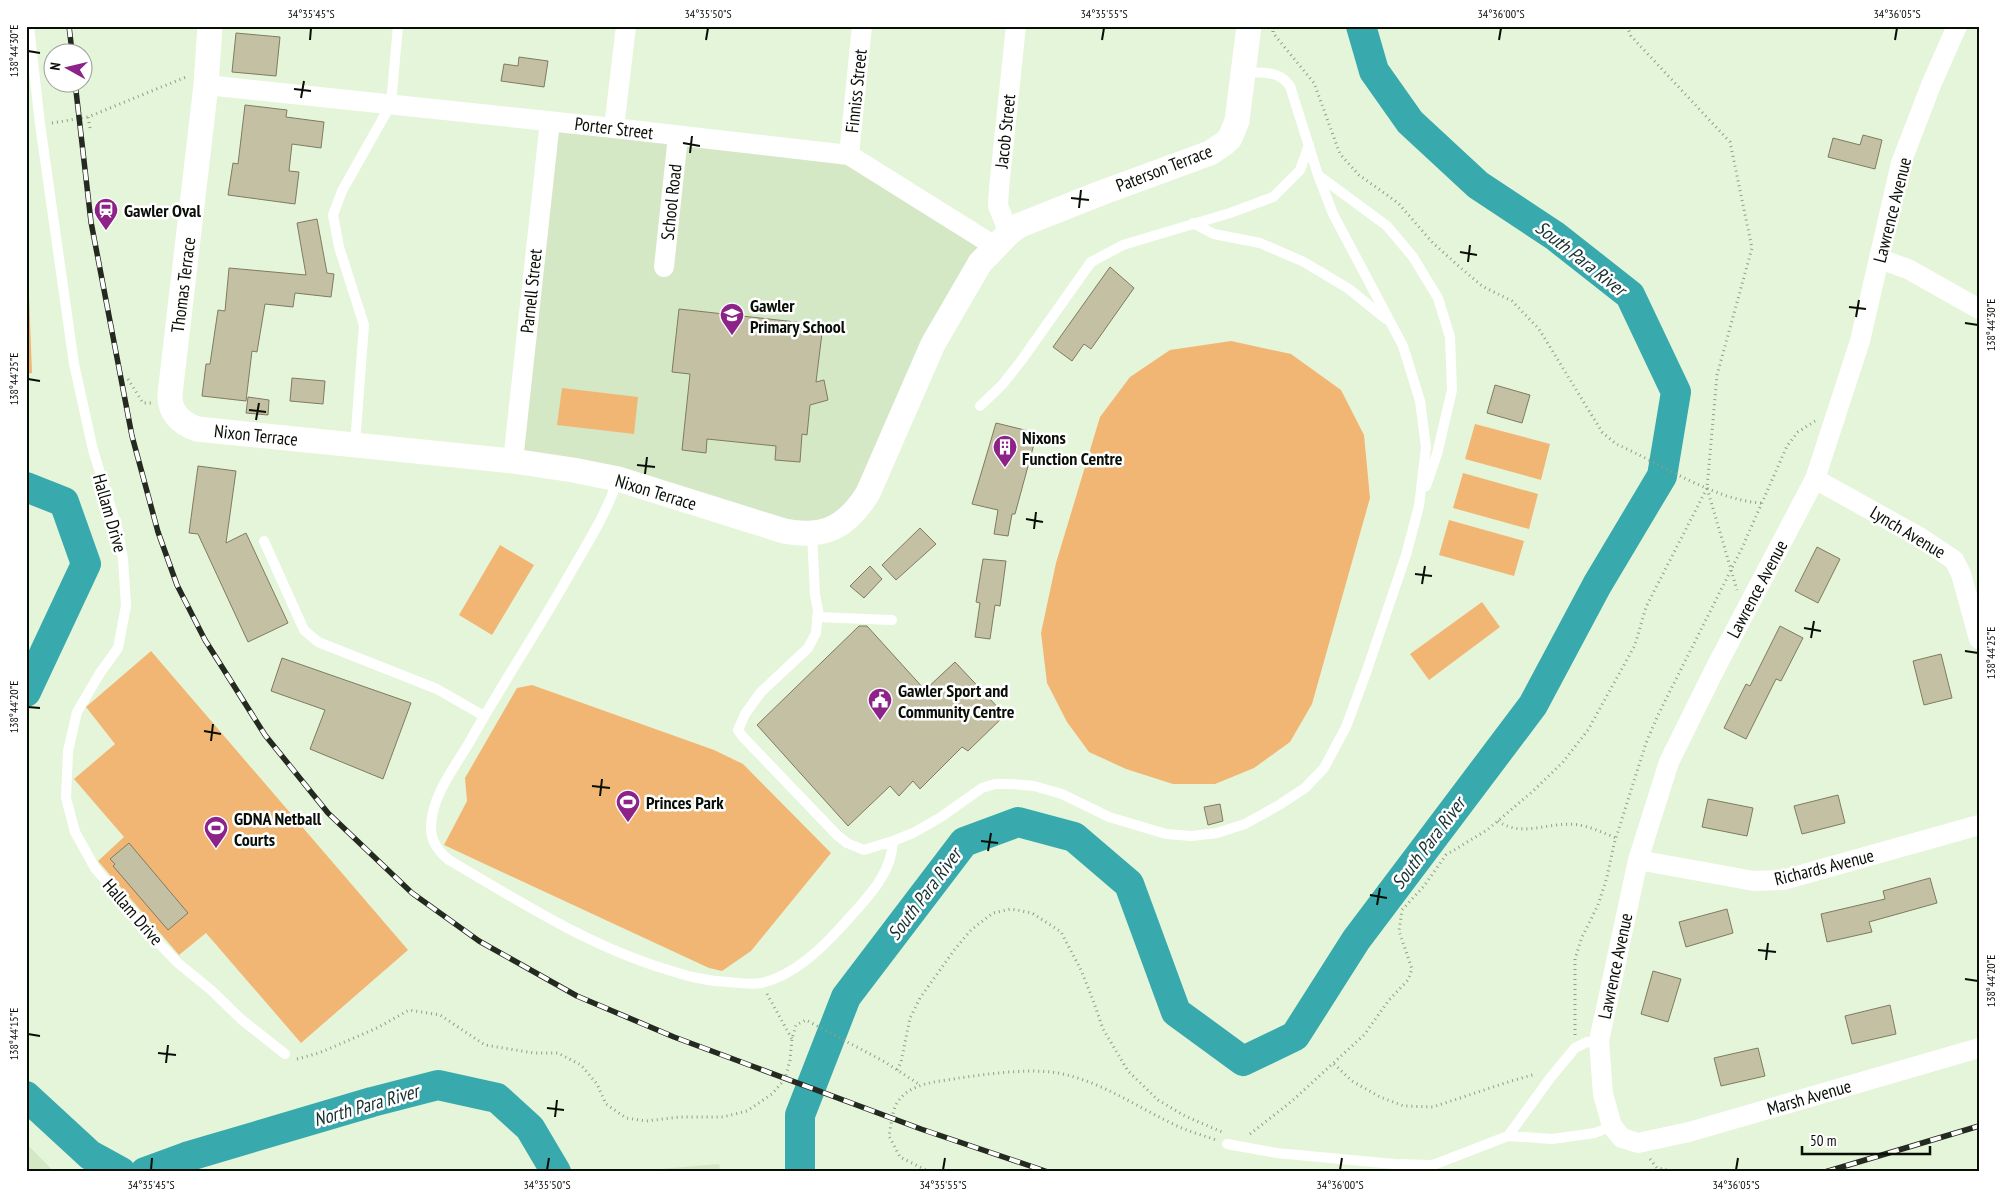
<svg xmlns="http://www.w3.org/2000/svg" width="2005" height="1198" font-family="'PT Sans Narrow',sans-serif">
<rect width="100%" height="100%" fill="#e4f5d9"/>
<path fill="#d4e8c6" d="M550,121L849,155L996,247L878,469L826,532L513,461Z
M26,1143L54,1172H26Z
M719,1164L721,1172H625Z"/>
<path fill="#f2b674" d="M26,294H29L32,373L26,374Z
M1231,341L1291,354L1341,390L1364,435L1370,498L1312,704L1290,742L1254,768L1215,784H1173L1126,769L1089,752L1067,722L1047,683L1041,633L1056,563L1100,417L1130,377L1170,350Z
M562,388L638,397L634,434L557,425Z
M1475,424L1550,444L1541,480L1465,459Z
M1463,473L1538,494L1529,529L1453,508Z
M1449,520L1524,541L1514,576L1439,555Z
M500,545L534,565L492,635L459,615Z
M1482,602L1500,627L1429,680L1410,654Z
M151,651L408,950L301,1043L206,933L179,955L98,861L124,837L74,779L115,744L86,707Z
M532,685L714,750L743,764L831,853L751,951L722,971L709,968L444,845L467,801L465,778L517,688Z"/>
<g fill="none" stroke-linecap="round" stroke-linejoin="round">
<path stroke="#38a9ac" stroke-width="30" d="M26,487L64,502L86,564L26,692
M26,1096L90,1155L121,1172
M145,1172L186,1157L372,1102L438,1085L497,1098L530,1128L556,1172
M800,1172V1115L846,997L964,842L1018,822L1074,837L1129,884L1176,1012L1243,1061L1295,1036L1356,940L1533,705L1597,585L1662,476L1676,392L1630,295L1555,236L1478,185L1410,122L1374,71L1361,26"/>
</g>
<path fill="#c4c0a3" stroke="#7f7b60" d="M236,33L280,37L276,76L232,72Z
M519,57L548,61L544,87L501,81L504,64L518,66Z
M245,105L287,110L286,117L324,122L321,148L292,144L289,171L299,172L295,204L228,195L233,163L238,164Z
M1863,135L1882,140L1875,169L1828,157L1833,138L1860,145Z
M317,219L327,273L334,274L331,297L295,293L293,307L265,304L257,352L252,351L246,401L202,396L206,364H210L218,310L225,311L229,268L306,275L297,223Z
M1110,267L1134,288L1091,349L1084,344L1072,361L1053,347Z
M679,309L823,325L816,382L824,380L828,400L810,405L807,435L802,434L800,462L775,460L776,446L707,439L706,453L682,450L690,374L672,372Z
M292,378L325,381L323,404L290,401Z
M1495,385L1530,395L1522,423L1487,413Z
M248,397L269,400L268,415L246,413Z
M996,423L1037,433L1015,514H1012L1008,536L994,534L998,510L972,504Z
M198,466L236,471L226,543L246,533L288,623L248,642L198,534L189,533Z
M920,528L936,544L896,580L882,565Z
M1817,547L1840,559L1818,603L1795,591Z
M983,559L1006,561L1000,606L995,605L990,639L975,637L980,603L976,602Z
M870,566L882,579L864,598L850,586Z
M859,626H867L925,690L955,662L1005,715L968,751L962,747L920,789L913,781L899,796L890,786L848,826L757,725Z
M1780,626L1803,638L1781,681L1776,679L1746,739L1724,728L1746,684L1750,686Z
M1941,654L1952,698L1924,705L1913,661Z
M282,658L411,703L383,779L310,749L325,710L271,691Z
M1838,795L1845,823L1802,834L1794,806Z
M1708,799L1753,808L1747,836L1702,827Z
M1220,804L1223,821L1208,825L1204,807Z
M129,843L188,913L168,930L113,866L115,864L110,859Z
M1930,878L1937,903L1869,922L1872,932L1827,942L1821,914L1885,899L1883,891Z
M1727,909L1733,933L1686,947L1679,922Z
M1653,971L1681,979L1668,1022L1641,1014Z
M1890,1005L1896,1034L1852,1044L1845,1016Z
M1758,1048L1765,1076L1721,1086L1714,1058Z"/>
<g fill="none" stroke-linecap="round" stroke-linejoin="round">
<path stroke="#919d89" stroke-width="3" stroke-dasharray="1 4" stroke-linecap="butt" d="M1273,26V33L1314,83L1340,154L1359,175L1398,203L1433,243L1462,269L1482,286L1512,301L1539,329L1602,432L1616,444C1660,463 1714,500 1761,503
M1627,26L1631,36L1730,142L1752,248L1717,375L1707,488L1737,590
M52,123L88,117
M90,128L88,117L186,77
M128,379L143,403H152
M1498,821C1523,839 1551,820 1579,825C1591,827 1604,833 1616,838
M767,994L792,1039
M1575,1035V959L1582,937L1598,905L1607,877L1614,844L1646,743L1658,715L1742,548L1787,446L1798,432L1815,421
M297,1059L319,1053L377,1028L409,1010L440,1015L485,1045L534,1053H558L581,1065L597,1084L606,1104L626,1118L646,1121L680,1117H723L747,1111L772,1094L785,1079L790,1060L792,1039L796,1025L806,1020L885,1062L920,1085
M1334,1064L1352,1081L1380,1097L1404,1106L1433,1107L1511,1081L1536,1074
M897,1070L901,1062L910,1018L920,998L955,949L971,930L993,913L1011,909L1032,913L1061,932L1081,970L1093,1000L1103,1029L1128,1071L1158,1100L1185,1116L1222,1132
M1250,1134L1292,1101L1364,1035L1389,1000L1408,980L1412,969L1399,931L1402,910L1424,886L1446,855L1487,830L1532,792L1563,762L1588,730L1635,645L1646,607L1707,488
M1650,1159L1657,1168L1676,1172
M930,1172L900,1157L889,1136C891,1126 892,1111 897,1103C910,1082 938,1082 959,1078C988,1074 1021,1069 1051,1072C1099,1078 1140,1110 1184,1129C1194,1133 1205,1136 1216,1140"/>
<path stroke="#fff" stroke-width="10" d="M29,26L40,124L74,364L93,450L118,531L123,559L126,606L118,648L100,673L77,712L68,751L66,798L75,832L95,868L154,938L178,963L211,990L242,1020L285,1054
M1318,175L1387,226L1413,257L1438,298L1450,337L1452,390L1437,454L1426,486
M1193,223L1214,234L1260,243L1304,262L1349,289L1386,319
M980,406L1002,385L1021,361L1091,262L1123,245L1230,213L1273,197L1300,170L1309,145
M355,444L364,325L339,247L333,215L342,191L391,104L398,26
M618,479C607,512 589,541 572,570C539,629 502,684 469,743C454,768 431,797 431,828C431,841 439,852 449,860C519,901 587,945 665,969C687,976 705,981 728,982C739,983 751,985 762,983C794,975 820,950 841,927C863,902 892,876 893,841
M812,534L815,595L818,610L816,633L808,648L761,692L745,714L738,730L743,737L837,835L847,843L864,850L893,841L913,833L941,817L982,788L995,784H1012L1034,786L1062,794L1109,817L1166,834L1192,836L1217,833L1245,824L1279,805L1305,788L1324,768L1346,727L1366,673L1406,555L1419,506L1426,447L1420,401L1403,346L1333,214L1318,175L1290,86C1279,70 1262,73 1244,72
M264,541L304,630L318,642L437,689L484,716
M817,617L892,620
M1508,1136L1551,1077L1575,1048L1587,1042L1599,1041
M1227,1144L1277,1153L1394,1164L1433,1165L1508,1136L1552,1139L1595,1133L1612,1126"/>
<path stroke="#fff" stroke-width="20" d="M1957,26L1931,85L1901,163L1860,341L1815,479L1716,667L1669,762L1638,860L1599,1041L1603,1094L1612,1126L1622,1138L1638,1143L1689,1132L1979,1048
M206,85L614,128L849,155L996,247
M614,128L626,26
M849,155L862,26
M1009,233L998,206L999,188L1016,26
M1880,259L1908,269L1979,309
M664,267L678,136
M513,461L550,121
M1815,479L1921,538L1954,560L1961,574L1979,639
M1638,860L1754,881L1783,880L1979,825"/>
<path stroke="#fff" stroke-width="25" d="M210,26L206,85L170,394C169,412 180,423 197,429L513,461L573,470L618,479L784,531C824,539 847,527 868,493L933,344L980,263L1009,233L1020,225L1101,193L1210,153L1225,143L1230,138L1237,121L1249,26"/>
<defs>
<path id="rail" d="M69,26L72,52
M75,82L91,222L132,436L158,532L177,585L205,640L265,735L328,813L412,893L479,941L577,996L674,1037L752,1066L921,1129L1048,1172
M1825,1172L1979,1126"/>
</defs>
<use href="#rail" stroke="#242a20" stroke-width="5.5"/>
<use href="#rail" stroke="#fff" stroke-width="4" stroke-dasharray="11" stroke-linecap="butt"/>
</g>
<path fill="none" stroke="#090e06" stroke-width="2" d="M310,40L311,28M706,40L708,28M1102,40L1104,28M1499,40L1501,28M1895,40L1897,28M28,51L40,53M294,89L311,91M301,98L304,81M683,143L700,146M690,153L692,136M1071,198L1089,200M1079,208L1081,190M1460,252L1477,255M1468,262L1470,245M1849,307L1866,309M1856,317L1859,300M1965,323L1978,325M28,379L40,381M249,410L266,412M256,420L259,403M637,465L655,467M645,474L647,457M1026,519L1043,522M1034,529L1036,512M1415,574L1432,576M1422,584L1425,566M1804,628L1821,631M1811,638L1814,621M1965,651L1978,653M28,707L40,708M204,731L221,734M211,741L213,724M592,786L610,788M600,796L602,779M981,841L998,843M988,851L991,833M1370,895L1387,898M1377,905L1380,888M1758,950L1776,952M1766,960L1768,943M1965,979L1978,981M28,1034L40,1036M158,1053L176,1055M166,1063L168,1045M547,1108L564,1110M555,1117L557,1100M151,1170L152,1158M547,1170L549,1158M943,1170L945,1158M1340,1170L1342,1158M1736,1170L1738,1158"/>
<defs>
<symbol id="station-pin" viewBox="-11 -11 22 30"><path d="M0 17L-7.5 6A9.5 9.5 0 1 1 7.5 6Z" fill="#8d2388" stroke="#fff"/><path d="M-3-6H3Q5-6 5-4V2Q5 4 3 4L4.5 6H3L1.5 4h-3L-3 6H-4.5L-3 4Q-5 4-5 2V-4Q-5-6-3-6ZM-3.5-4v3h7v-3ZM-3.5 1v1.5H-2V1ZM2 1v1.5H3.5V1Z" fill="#fff"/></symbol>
<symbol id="school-pin" viewBox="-11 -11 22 30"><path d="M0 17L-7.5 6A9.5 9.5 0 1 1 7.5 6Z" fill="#8d2388" stroke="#fff"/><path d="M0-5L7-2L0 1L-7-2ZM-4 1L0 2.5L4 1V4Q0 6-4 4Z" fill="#fff"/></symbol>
<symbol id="building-pin" viewBox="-11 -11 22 30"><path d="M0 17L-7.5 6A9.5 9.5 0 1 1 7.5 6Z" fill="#8d2388" stroke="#fff"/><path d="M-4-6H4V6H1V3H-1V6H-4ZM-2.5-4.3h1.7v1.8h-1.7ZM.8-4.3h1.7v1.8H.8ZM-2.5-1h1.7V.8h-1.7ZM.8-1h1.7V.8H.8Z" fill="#fff"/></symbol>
<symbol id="civic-pin" viewBox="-11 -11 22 30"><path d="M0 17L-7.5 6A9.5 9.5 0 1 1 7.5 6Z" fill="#8d2388" stroke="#fff"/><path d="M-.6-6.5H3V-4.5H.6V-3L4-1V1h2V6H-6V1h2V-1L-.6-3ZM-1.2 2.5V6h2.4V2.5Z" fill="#fff"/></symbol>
<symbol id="stadium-pin" viewBox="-11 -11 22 30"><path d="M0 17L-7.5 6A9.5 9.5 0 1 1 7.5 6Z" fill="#8d2388" stroke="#fff"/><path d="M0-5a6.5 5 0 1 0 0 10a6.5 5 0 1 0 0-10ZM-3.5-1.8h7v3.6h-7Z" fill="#fff"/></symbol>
</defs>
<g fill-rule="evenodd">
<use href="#station-pin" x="92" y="196" width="28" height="38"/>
<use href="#school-pin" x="718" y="301" width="28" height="38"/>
<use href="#building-pin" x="991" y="433" width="28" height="38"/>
<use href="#civic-pin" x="866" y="686" width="28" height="38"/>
<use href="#stadium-pin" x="614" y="788" width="28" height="38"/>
<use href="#stadium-pin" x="202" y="814" width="28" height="38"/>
</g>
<g text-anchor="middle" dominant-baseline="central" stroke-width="5" stroke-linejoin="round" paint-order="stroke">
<g font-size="18" fill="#090e06" stroke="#fff">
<text transform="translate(856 91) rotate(-84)">Finniss Street</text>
<text transform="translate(614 128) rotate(7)">Porter Street</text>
<text transform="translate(1005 131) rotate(-84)">Jacob Street</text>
<text transform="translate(1164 168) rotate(-21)">Paterson Terrace</text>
<text transform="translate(671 202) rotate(-84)">School Road</text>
<text transform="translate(1892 210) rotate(-76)">Lawrence Avenue</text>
<text transform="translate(183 285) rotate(-83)">Thomas Terrace</text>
<text transform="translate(531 291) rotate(-84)">Parnell Street</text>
<text transform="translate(256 435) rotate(6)">Nixon Terrace</text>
<text transform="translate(656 492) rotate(17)">Nixon Terrace</text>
<text transform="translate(110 513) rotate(74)">Hallam Drive</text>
<text transform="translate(1908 532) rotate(31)">Lynch Avenue</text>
<text transform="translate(1757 589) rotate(-62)">Lawrence Avenue</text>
<text transform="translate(1824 867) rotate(-14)">Richards Avenue</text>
<text transform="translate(133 912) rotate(49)">Hallam Drive</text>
<text transform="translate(1615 966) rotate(-78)">Lawrence Avenue</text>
<text transform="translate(1809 1097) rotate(-16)">Marsh Avenue</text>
</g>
<g font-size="18" font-weight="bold" fill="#090e06" stroke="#fff" text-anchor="start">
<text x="124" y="210">Gawler Oval</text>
<text x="750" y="305">Gawler<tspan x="750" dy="21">Primary School</tspan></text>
<text x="1022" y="437">Nixons<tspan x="1022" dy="21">Function Centre</tspan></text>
<text x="898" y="690">Gawler Sport and<tspan x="898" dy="21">Community Centre</tspan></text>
<text x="646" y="802">Princes Park</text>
<text x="234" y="818">GDNA Netball<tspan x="234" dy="21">Courts</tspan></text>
</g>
<g font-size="19" font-style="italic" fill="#162f2f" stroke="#fff">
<text transform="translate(1581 258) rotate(38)">South Para River</text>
<text transform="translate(1428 843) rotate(-53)">South Para River</text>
<text transform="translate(924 894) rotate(-53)">South Para River</text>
<text transform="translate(366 1105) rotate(-16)">North Para River</text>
</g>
</g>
<rect width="2005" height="1198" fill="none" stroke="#ffffff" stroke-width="55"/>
<g transform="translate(68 68) rotate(278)"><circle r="24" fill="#ffffff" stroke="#9d9f9b"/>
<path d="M0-4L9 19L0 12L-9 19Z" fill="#8d2388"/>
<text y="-8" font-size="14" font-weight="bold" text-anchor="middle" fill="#090e06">N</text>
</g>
<path d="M1802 1146v8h128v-8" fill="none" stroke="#090e06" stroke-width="2.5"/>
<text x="1810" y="1146" font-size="15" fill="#090e06" stroke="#ffffff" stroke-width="4" paint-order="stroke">50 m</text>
<rect x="28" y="28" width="1950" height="1142" fill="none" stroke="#090e06" stroke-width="2"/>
<g font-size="12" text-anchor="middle" fill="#090e06">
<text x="311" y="18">34°35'45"S</text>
<text x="708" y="18">34°35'50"S</text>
<text x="1104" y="18">34°35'55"S</text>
<text x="1501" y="18">34°36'00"S</text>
<text x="1897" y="18">34°36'05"S</text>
<text transform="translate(14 51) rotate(-90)" y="4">138°44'30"E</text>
<text transform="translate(1991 325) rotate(-90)" y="4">138°44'30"E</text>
<text transform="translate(14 379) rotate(-90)" y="4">138°44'25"E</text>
<text transform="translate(1991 653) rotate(-90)" y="4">138°44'25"E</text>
<text transform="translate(14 707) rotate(-90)" y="4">138°44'20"E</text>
<text transform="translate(1991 981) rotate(-90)" y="4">138°44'20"E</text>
<text transform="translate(14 1034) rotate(-90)" y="4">138°44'15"E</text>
<text x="151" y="1189">34°35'45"S</text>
<text x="547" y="1189">34°35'50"S</text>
<text x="943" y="1189">34°35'55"S</text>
<text x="1340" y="1189">34°36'00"S</text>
<text x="1736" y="1189">34°36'05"S</text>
</g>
</svg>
